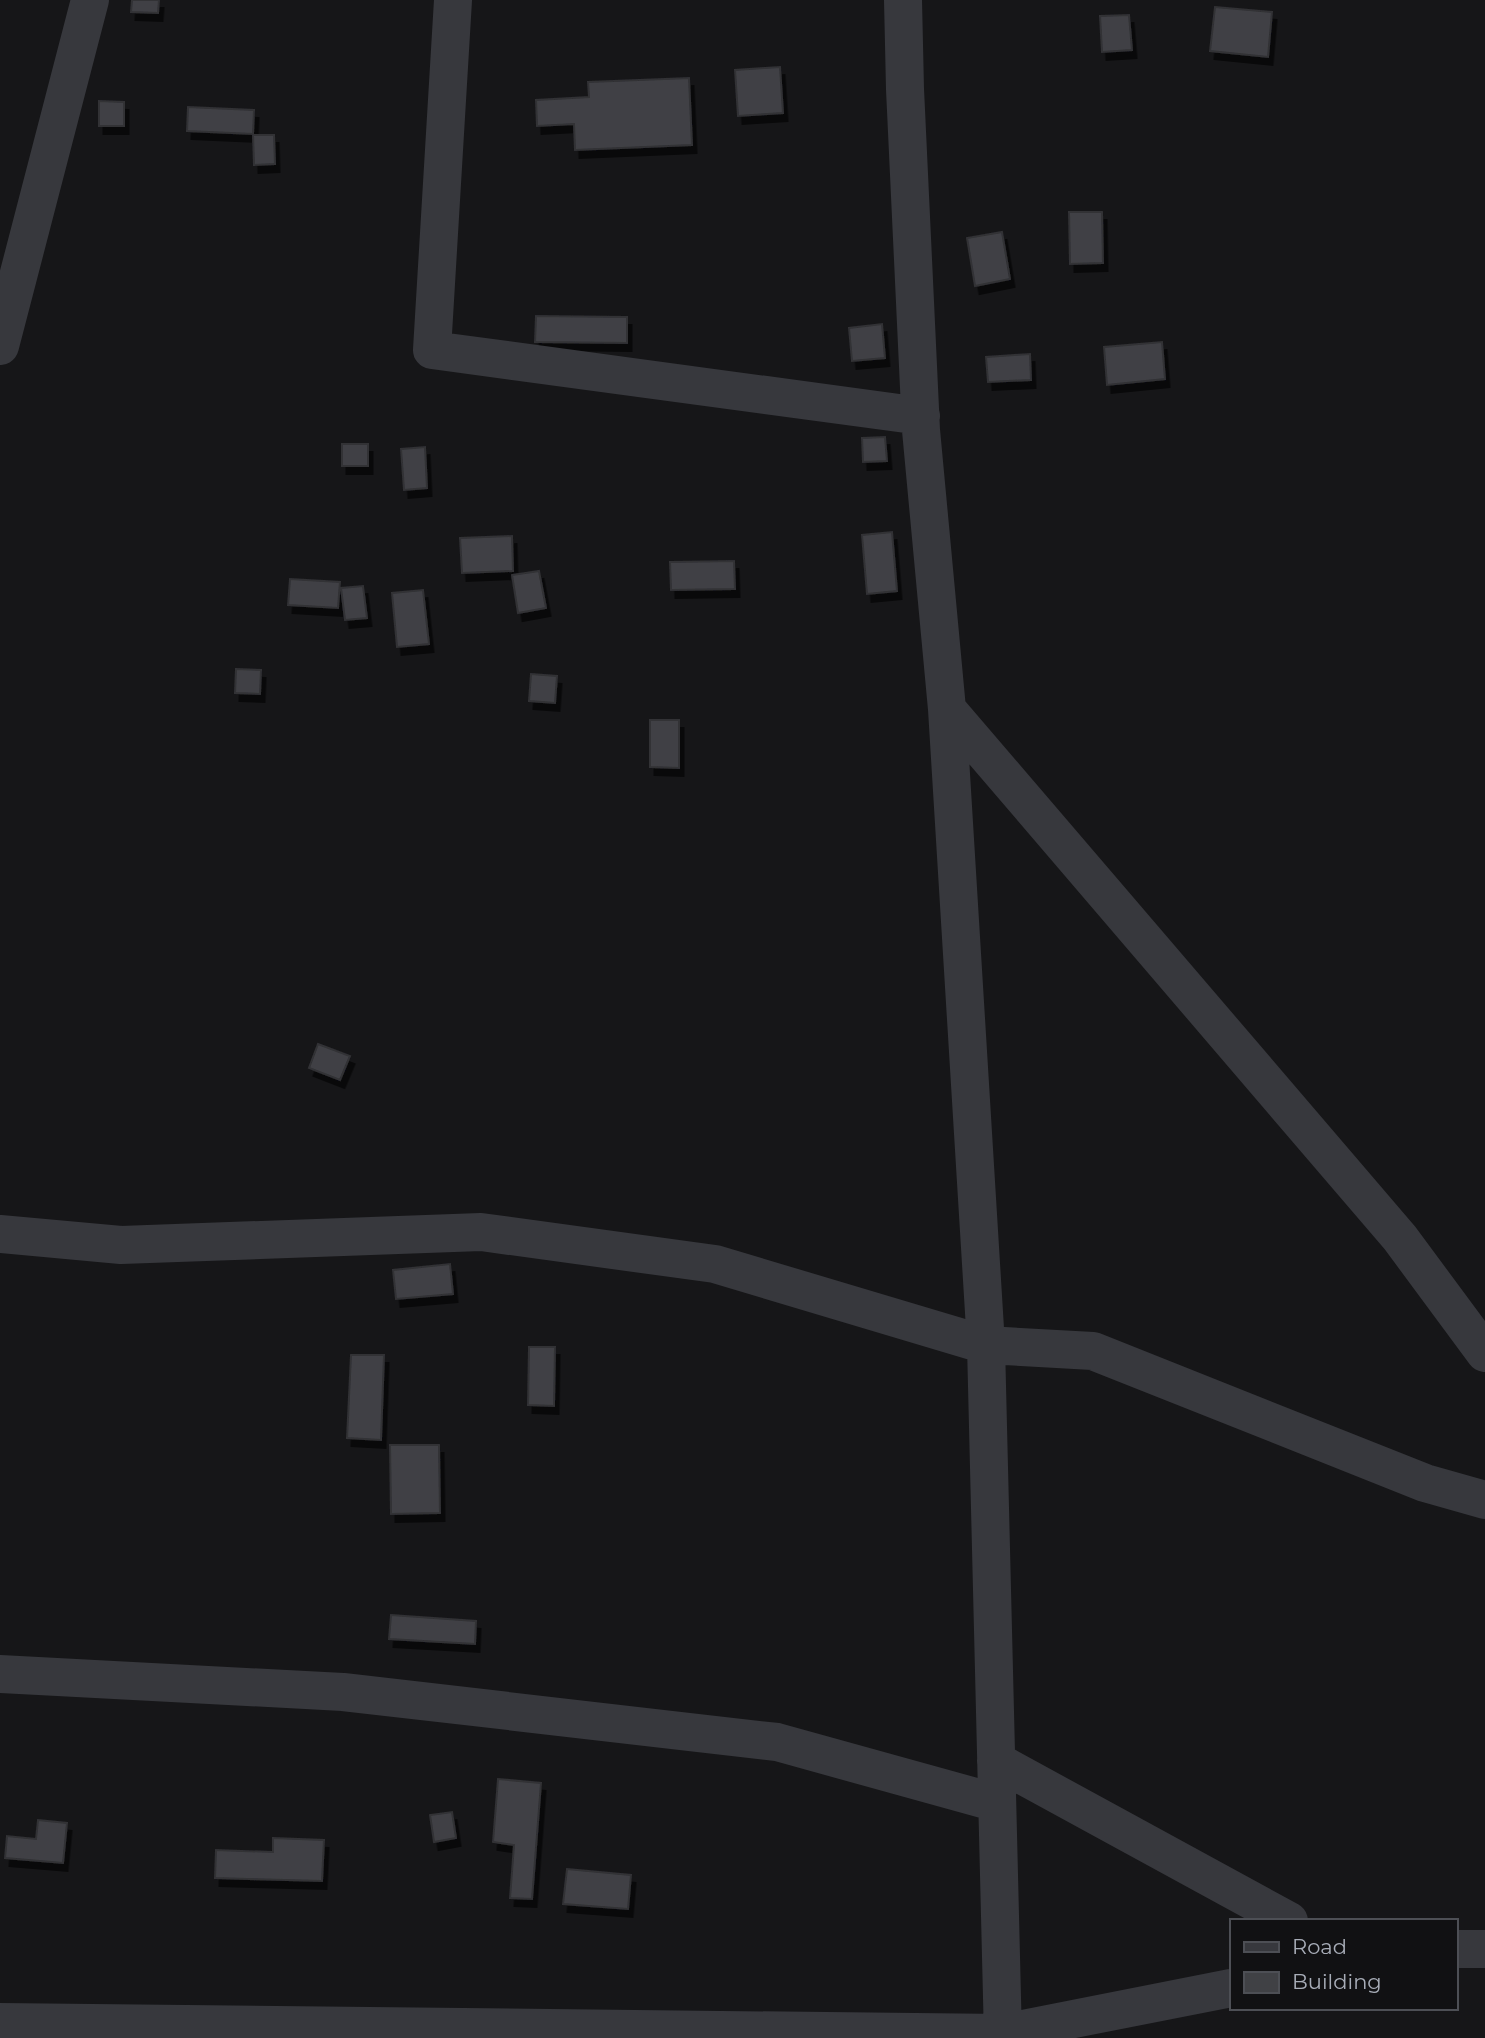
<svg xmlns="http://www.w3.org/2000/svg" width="1485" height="2038" font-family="Montserrat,sans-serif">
<defs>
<filter id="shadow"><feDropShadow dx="4.5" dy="8" stdDeviation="0" flood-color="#0009"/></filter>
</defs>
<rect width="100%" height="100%" fill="#161618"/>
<path fill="#404145" stroke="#303034" stroke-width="2" filter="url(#shadow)" d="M132,0H159L158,13L131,12Z
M1215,7L1272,12L1268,57L1210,51Z
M1129,15L1132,50L1102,52L1100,16Z
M780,67L783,113L738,116L735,70Z
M689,78L692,145L575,150L574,124L537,126L536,100L589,97L588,82Z
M99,101L124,102V126H99Z
M188,107L254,110L253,134L187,131Z
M253,135H274L275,164L254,165Z
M1069,212H1102L1103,263L1070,264Z
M1002,232L1010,279L975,286L967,238Z
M536,316L627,317V343L535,342Z
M882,324L885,358L852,361L849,328Z
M1162,342L1165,379L1107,385L1104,347Z
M1030,354L1031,380L988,382L986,357Z
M885,437L887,461L863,462L862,438Z
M342,444H368V466H342Z
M425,447L427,488L404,490L401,449Z
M892,532L897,591L867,594L862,535Z
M512,536L513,571L462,573L460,538Z
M734,561L735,589L671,590L670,562Z
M539,571L546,608L518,613L512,575Z
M290,579L340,582L338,608L288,605Z
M363,586L367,618L345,620L341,588Z
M423,590L429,644L397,647L392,593Z
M236,669L261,670L260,694L235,693Z
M531,674L557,676L555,703L529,701Z
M650,720H679V768L650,767Z
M318,1044L350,1056L340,1080L309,1068Z
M450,1264L453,1294L396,1299L393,1270Z
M529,1347H555L554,1406L528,1405Z
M351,1355H384L381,1440L347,1438Z
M390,1445H439L440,1513L391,1514Z
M391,1615L476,1621L475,1644L389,1639Z
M498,1779L541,1783L532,1899L510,1898L514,1845L493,1842Z
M452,1812L456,1838L434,1842L430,1815Z
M38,1820L67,1823L63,1863L5,1858L7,1836L36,1839Z
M273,1838L324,1840L322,1881L215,1878L216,1850L273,1852Z
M567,1869L631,1875L628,1909L563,1904Z"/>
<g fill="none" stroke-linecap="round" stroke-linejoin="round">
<path stroke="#37383d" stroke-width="38" d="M453,0L432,350L921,416
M903,0L905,89L921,430L947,709L986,1345L1003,2038
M0,346L90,0
M947,709L1400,1238L1485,1353
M0,1234L121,1245L481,1232L715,1264L986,1345L1093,1351L1425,1483L1485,1500
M0,1674L343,1692L777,1742L997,1803
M996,1761L1289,1921
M1455,1949H1485
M0,2022L1003,2033L1231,1988"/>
</g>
<rect x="1230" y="1919" width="228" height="91" fill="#111113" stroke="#4d4f55" stroke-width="2"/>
<rect x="1244" y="1942" width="35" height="10" fill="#37383d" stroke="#4d4f55" stroke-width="2"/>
<text x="1292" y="1954" font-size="21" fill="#a8adb8">Road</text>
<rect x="1244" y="1972" width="35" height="21" fill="#404145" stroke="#4d4f55" stroke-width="2"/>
<text x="1292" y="1989" font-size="21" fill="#a8adb8">Building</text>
</svg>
